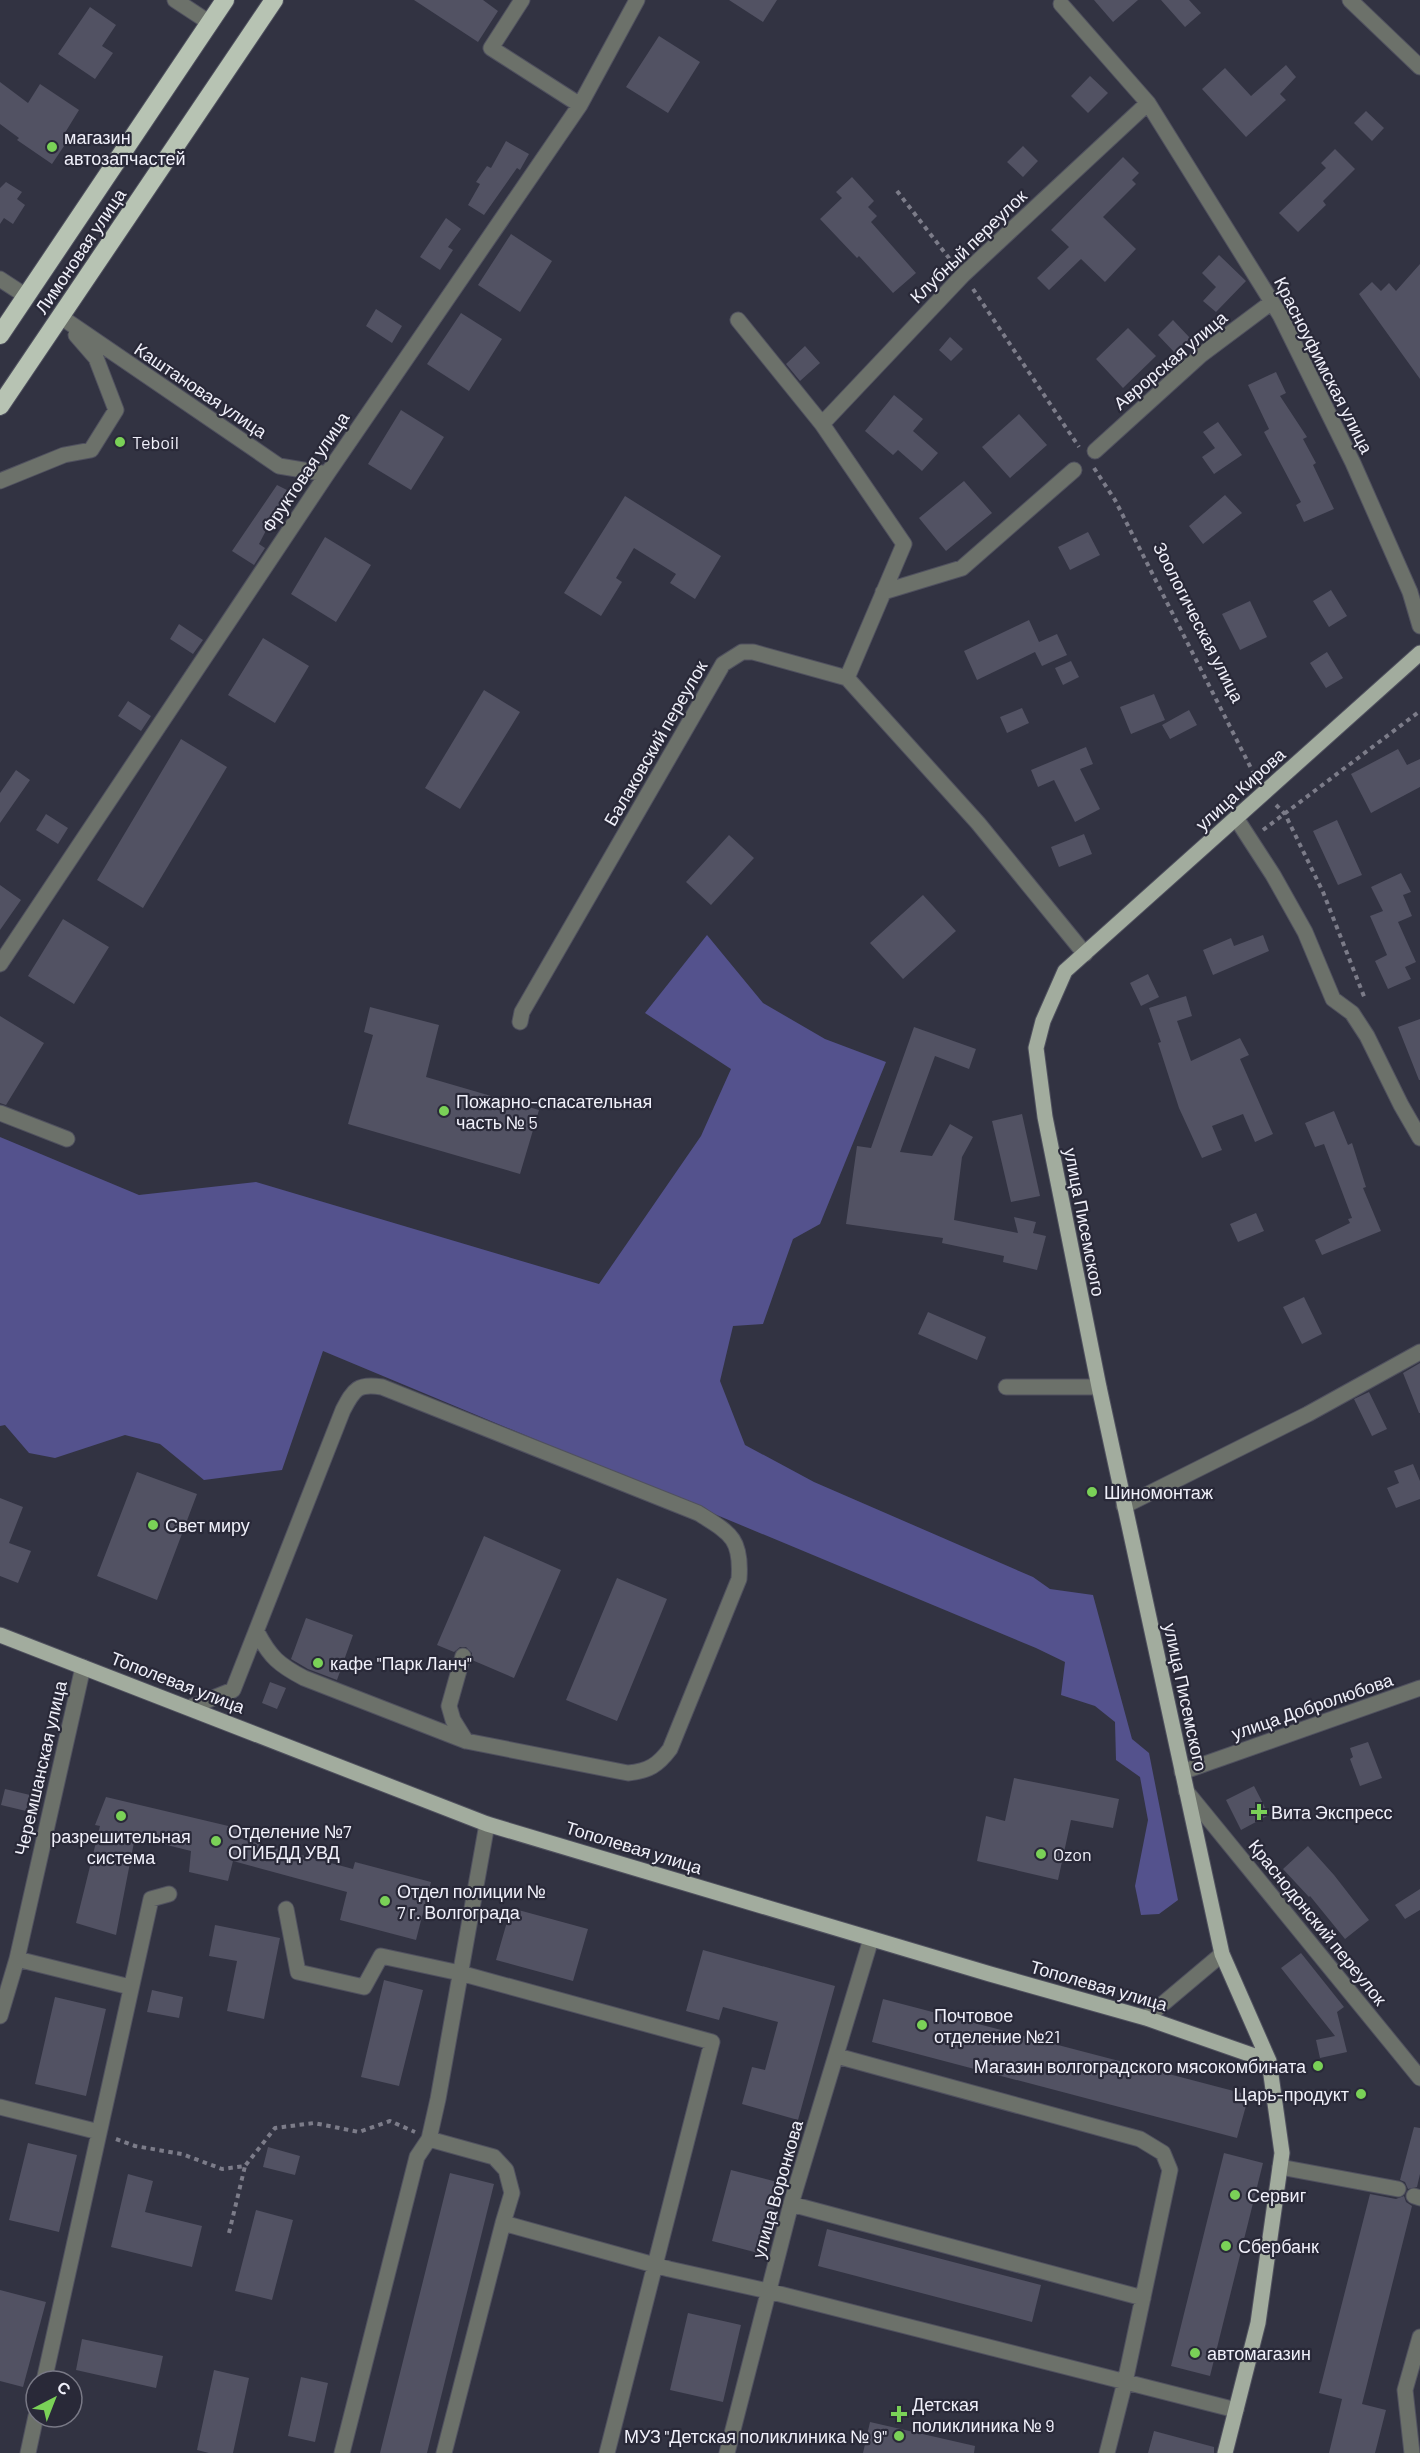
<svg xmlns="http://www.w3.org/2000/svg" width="1420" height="2453" font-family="Barlow,sans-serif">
<rect width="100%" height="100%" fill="#323342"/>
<path fill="#54528d" d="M707,935L763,1003L825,1039L886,1062L820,1224L793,1239L763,1324L733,1326L720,1381L745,1445L814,1482L1033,1577L1050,1589L1093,1595L1132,1739L1149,1753L1178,1900L1159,1914L1141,1915L1135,1886L1148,1820L1140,1777L1116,1760L1115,1722L1095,1706L1061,1695L1065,1662L1036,1648L323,1351L282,1470L204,1480L160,1444L125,1435L55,1458L29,1453L5,1425L0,1426V1137L139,1195L256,1182L599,1284L701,1136L731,1069L645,1013Z"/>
<path fill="#525263" d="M414,0H483L498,11L478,42Z
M729,0H777L763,22Z
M1094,0H1138L1113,22Z
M1161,0H1189L1201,13L1185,27Z
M90,7L116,25L102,46L113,53L95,79L58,54Z
M659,36L700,62L668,113L626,87Z
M1286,65L1296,77L1280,94L1286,100L1246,137L1202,89L1225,68L1251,96Z
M1090,76L1108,93L1088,113L1071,96Z
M0,82L28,103L40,84L79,110L63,136L68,140L52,164L17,140L19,138L0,124Z
M1366,111L1384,128L1372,141L1354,123Z
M506,141L529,154L520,170L517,168L484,215L468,205L480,184L476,182L487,166L491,168Z
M1023,146L1038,161L1023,177L1007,162Z
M1335,149L1355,169L1323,201L1326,205L1298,232L1279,213L1326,168L1321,163Z
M1123,157L1139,173L1132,180L1136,184L1103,217L1136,249L1105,282L1081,259L1049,290L1037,278L1069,247L1051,230Z
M852,177L874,201L868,207L877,216L871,222L916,273L893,293L859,256L857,258L820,219L842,198L836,192Z
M6,182L22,192L17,199L25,205L13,224L4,218L0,224V188Z
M446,218L461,229L448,247L453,250L440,270L420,257Z
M511,234L552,261L520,312L478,285Z
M1219,255L1246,281L1216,312L1203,301L1216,287L1202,273Z
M1420,264V379L1359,294L1372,282L1381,291L1389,283L1396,291Z
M376,309L402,326L392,343L366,326Z
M461,313L502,339L469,391L427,364Z
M1173,320L1190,338L1175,353L1158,335Z
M1128,328L1156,356L1123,388L1096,359Z
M950,337L963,349L951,361L939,350Z
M805,346L820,363L800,381L786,364Z
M1276,372L1286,393L1280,396L1307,437L1303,439L1316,463L1313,465L1334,509L1304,522L1296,505L1301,502L1264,432L1269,429L1248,385Z
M894,395L923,419L913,431L938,453L922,471L898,450L893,455L865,431Z
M401,410L444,437L411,490L368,464Z
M1019,414L1047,445L1010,478L982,447Z
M1218,422L1242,455L1214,474L1202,457L1215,448L1203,432Z
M964,481L992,513L946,551L919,518Z
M277,485L287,490L259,544L265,548L254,565L232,551Z
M1225,495L1242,513L1203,544L1189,526Z
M625,496L721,556L695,599L670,583L676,574L634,548L616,578L622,582L601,616L564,593Z
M1088,532L1100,555L1070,570L1058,547Z
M325,537L371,565L336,622L291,594Z
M1331,590L1347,616L1329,627L1313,601Z
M1250,601L1267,637L1240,650L1222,614Z
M1029,620L1039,642L1057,634L1067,655L1042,666L1035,652L977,680L964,651Z
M179,624L203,640L193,654L170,639Z
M263,638L309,666L275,723L228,695Z
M1327,652L1343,678L1326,688L1310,663Z
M1071,661L1079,677L1063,685L1055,668Z
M484,690L520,712L460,809L425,788Z
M1154,694L1165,720L1131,734L1120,707Z
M128,701L151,716L141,731L118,716Z
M1022,708L1029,723L1007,733L1000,717Z
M1189,710L1197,725L1170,739L1162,725Z
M181,739L227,767L143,908L97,880Z
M1086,747L1093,764L1080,769L1100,809L1075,822L1054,780L1038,787L1031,770Z
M1398,749L1407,765L1420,759V787L1371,813L1351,774Z
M16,770L30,780L0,823V793Z
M46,814L68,828L58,844L36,830Z
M1337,820L1362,875L1338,885L1313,831Z
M1084,834L1092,854L1059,867L1051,847Z
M729,835L754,858L711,905L686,882Z
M1401,873L1411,892L1403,895L1412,916L1398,922L1416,962L1405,967L1411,979L1388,989L1375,961L1387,955L1370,916L1383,911L1371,887Z
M0,885L21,900L0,930Z
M923,895L956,931L903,979L870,943Z
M63,919L109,947L74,1004L28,976Z
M1263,935L1269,951L1213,975L1203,950L1231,938L1234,946Z
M1148,974L1159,997L1141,1006L1130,983Z
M1186,996L1192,1016L1177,1021L1191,1061L1240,1038L1249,1055L1240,1059L1273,1134L1255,1142L1243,1114L1212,1126L1222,1150L1202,1158L1179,1108L1158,1043L1161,1042L1149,1008Z
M370,1007L439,1025L426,1077L539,1110L520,1174L348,1124L373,1035L364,1032Z
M0,1016L44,1043L6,1105L0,1103Z
M1420,1019V1080H1419L1398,1027Z
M914,1027L976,1049L969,1069L935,1056L900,1152L932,1156L950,1124L973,1137L962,1157L954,1220L1018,1233L1014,1217L1036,1222L1033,1233L1046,1236L1037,1270L1003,1262L1004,1256L942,1243L943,1238L846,1224L857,1146L871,1148Z
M1334,1111L1348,1145L1352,1143L1366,1187L1363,1188L1381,1231L1322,1255L1315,1240L1350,1223L1348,1219L1352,1218L1324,1144L1315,1147L1305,1123Z
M1022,1114L1040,1196L1011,1202L992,1121Z
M1256,1213L1264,1231L1238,1242L1230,1224Z
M1304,1297L1322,1334L1302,1344L1283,1307Z
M928,1312L986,1337L977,1360L918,1334Z
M1420,1363V1413H1419L1403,1373Z
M1369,1392L1387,1429L1372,1436L1354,1399Z
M1413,1464L1420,1481V1499L1396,1508L1387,1488L1399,1483L1394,1471Z
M137,1472L197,1494L157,1600L97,1576Z
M0,1498L23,1507L9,1543L31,1551L18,1583L0,1576Z
M484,1536L561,1570L514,1678L472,1660V1653L466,1647H460L454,1652L437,1645Z
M617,1578L667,1599L617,1721L566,1700Z
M306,1618L353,1635L337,1680L308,1669L291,1659Z
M270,1682L286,1688L277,1709L262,1703Z
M1368,1742L1382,1778L1360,1786L1350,1759L1353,1757L1350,1748Z
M1014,1778L1119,1799L1113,1828L1071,1820L1058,1880L977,1861L986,1816L1005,1821Z
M1254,1786L1269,1815L1241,1830L1226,1800Z
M5,1789L30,1795L26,1811L1,1805Z
M106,1797L241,1829L238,1838L353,1869L355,1862L431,1882L416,1940L340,1920L347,1892L233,1861L228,1881L189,1872L191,1851L135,1837L116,1935L76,1923L100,1826L95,1825Z
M1308,1846L1334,1875L1369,1920L1345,1939L1310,1896L1309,1897L1283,1869Z
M1420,1889V1910L1405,1919L1395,1905Z
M511,1908L588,1929L573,1981L496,1960Z
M215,1925L280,1938L264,2019L227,2011L237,1961L209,1956Z
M703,1950L835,1986L798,2120L742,2104L752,2067L765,2070L778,2022L723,2007L719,2020L686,2011Z
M1301,1953L1344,2007L1337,2012L1347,2052L1320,2058L1316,2040L1335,2036L1281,1968Z
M384,1980L423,1990L399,2086L361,2077Z
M152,1990L183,1997L179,2018L147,2012Z
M55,1997L106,2009L86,2096L35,2084Z
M883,1999L1249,2095L1237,2138L872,2042Z
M1414,2127L1420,2128V2174L1417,2187L1408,2189L1405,2182L1400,2180Z
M28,2143L77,2155L59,2232L9,2220Z
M268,2147L300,2156L295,2175L263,2167Z
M1224,2153L1263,2163L1210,2376L1171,2366Z
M731,2170L781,2183L762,2254L712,2241Z
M450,2173L494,2184L427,2453H380Z
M128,2174L153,2181L145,2212L202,2226L192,2267L111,2247Z
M1370,2194L1396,2199L1404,2196L1406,2202L1412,2206L1362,2404L1386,2410L1375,2453H1329L1342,2399L1319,2393Z
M256,2210L293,2220L272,2300L235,2291Z
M827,2229L1041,2285L1032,2322L818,2266Z
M0,2290L46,2302L23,2387L0,2381Z
M688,2313L741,2325L723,2402L670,2390Z
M82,2339L163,2356L156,2388L76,2370Z
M214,2370L249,2378L233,2453H209L197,2450Z
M301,2377L328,2383L315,2442L288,2436Z
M870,2422L975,2446L974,2453H863Z
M1154,2431L1214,2447V2453H1148Z"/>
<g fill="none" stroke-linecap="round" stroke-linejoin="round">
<defs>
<path id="minor" d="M175,0L210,23
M522,0L491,48L580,105
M1350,0L1420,67
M1061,4L1148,103L1280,315L1353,463L1410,592L1420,626
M0,279L26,296
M61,317L279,466L327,474
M738,320L822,424L904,544L847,678
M822,424L963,275L1148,103
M1095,451L1201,355L1272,302
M0,481L64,455L91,450L116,410L96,358L76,335
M883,592L962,568L1074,470
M1236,818L1273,875L1305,932L1333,999L1352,1013L1367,1036L1401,1105L1420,1138
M0,964L327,474L580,105L637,0
M520,1022L522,1012L723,664L742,652H753L847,678L978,823L1085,954
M0,1113L67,1139
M1006,1387H1099
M1124,1506L1308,1414L1420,1352
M257,1632C270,1657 279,1665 304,1678L466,1741
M191,1707L233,1690L343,1410C354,1389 358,1383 382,1387L698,1513C730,1533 742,1538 739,1579L670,1749C658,1765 649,1771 628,1773L466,1741L453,1720L449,1706L463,1656
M1182,1772L1420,1688
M1186,1791L1420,2078
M286,1909L298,1972L364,1987L381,1956L460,1973L712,2042L607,2453
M17,1959L130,1987
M0,2016L17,1959L83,1667
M1146,2018L1222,1954
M837,2056L1140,2139L1163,2153L1170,2170L1125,2382L1107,2453
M0,2107L99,2132
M429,2139L494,2157L506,2170L512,2193L503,2223L669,2269L768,2291L1236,2410
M1280,2167L1398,2189
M1414,2196L1420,2198
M791,2204L1143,2298
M44,2381L151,1899L169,1894
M28,2453L36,2416
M342,2453L417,2157L429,2139L438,2099L487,1824
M444,2453L503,2223
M727,2453L791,2204L871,1939
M1412,2453L1405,2390L1420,2337"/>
<path id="major" d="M0,1635L487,1824L990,1974L1146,2018L1269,2061
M1225,2453L1258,2323L1282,2153L1269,2061L1222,1954L1099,1387L1045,1117L1036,1048L1043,1021L1065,971L1420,653"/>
<path id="highway" d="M0,335L225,0
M0,406L274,0"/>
</defs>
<use href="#minor" stroke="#50515f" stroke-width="17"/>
<use href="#major" stroke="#50515f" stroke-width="17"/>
<use href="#highway" stroke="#50515f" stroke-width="20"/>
<path stroke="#7c7c89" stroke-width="4" stroke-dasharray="4.5 4.5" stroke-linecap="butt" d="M897,191L952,262
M973,289L1079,447
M1094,468L1115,500L1256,778
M1276,805L1285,814L1323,892L1365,999
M1263,830L1420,711
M116,2139L135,2146L182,2154L222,2169L245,2166L275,2128L314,2123L359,2132L390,2121L415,2132
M229,2233L245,2166"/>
<use href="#minor" stroke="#6c716a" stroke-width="15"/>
<use href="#major" stroke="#a2ac9e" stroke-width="15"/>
<use href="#highway" stroke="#b7c3b3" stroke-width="18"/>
</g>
<g fill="#7ad157" stroke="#292938" stroke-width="2">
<circle cx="52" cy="147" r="6"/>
<circle cx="120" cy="442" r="6"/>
<circle cx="444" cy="1111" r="6"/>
<circle cx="1092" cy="1492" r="6"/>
<circle cx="153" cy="1525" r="6"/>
<circle cx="318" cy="1663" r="6"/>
<path d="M1256 1803h6v6h6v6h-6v6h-6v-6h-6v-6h6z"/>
<circle cx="121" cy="1816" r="6"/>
<circle cx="216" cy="1841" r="6"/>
<circle cx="1041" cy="1854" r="6"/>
<circle cx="385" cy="1901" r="6"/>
<circle cx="922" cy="2025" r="6"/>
<circle cx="1318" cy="2066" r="6"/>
<circle cx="1361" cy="2094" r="6"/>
<circle cx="1235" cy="2195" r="6"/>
<circle cx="1226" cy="2246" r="6"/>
<circle cx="1195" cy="2353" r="6"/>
<path d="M896 2405h6v6h6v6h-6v6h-6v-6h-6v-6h6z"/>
<circle cx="899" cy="2436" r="6"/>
</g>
<g text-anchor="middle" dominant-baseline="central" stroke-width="4.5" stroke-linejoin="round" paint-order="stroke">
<g font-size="18" fill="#f0f0fa" stroke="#292938" text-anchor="start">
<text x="64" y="137">магазин<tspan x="64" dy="21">автозапчастей</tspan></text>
<text x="132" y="442">Teboil</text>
<text x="456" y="1101">Пожарно-спасательная<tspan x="456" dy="21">часть № 5</tspan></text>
<text x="1104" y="1492">Шиномонтаж</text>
<text x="165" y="1525">Свет миру</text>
<text x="330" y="1663">кафе "Парк Ланч"</text>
<text x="1271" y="1812">Вита Экспресс</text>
<text x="228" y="1831">Отделение №7<tspan x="228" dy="21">ОГИБДД УВД</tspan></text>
<text x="121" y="1836" text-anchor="middle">разрешительная<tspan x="121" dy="21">система</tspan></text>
<text x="1053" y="1854">Ozon</text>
<text x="397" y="1891">Отдел полиции №<tspan x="397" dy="21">7 г. Волгограда</tspan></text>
<text x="934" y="2015">Почтовое<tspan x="934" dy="21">отделение №21</tspan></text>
<text x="1306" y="2066" text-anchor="end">Магазин волгоградского мясокомбината</text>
<text x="1349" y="2094" text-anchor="end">Царь-продукт</text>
<text x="1247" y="2195">Сервиг</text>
<text x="1238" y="2246">Сбербанк</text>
<text x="1207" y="2353">автомагазин</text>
<text x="912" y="2404">Детская<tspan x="912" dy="21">поликлиника № 9</tspan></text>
<text x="887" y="2436" text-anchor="end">МУЗ "Детская поликлиника № 9"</text>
</g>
<g font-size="18" fill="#f0f0fa" stroke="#292938">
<text transform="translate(968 246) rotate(-44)">Клубный переулок</text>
<text transform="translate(80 251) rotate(-56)">Лимоновая улица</text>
<text transform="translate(1170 360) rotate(-40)">Аврорская улица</text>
<text transform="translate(1324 365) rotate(63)">Красноуфимская улица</text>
<text transform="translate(201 390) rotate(34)">Каштановая улица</text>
<text transform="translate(305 472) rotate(-56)">Фруктовая улица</text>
<text transform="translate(1199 622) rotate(63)">Зоологическая улица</text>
<text transform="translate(655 743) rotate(-60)">Балаковский переулок</text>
<text transform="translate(1240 789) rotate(-42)">улица Кирова</text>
<text transform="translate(1085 1222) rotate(79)">улица Писемского</text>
<text transform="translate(178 1682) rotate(21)">Тополевая улица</text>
<text transform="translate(1186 1697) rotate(78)">улица Писемского</text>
<text transform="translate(1312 1706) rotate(-19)">улица Добролюбова</text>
<text transform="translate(40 1768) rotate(-77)">Черемшанская улица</text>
<text transform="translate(634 1847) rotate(17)">Тополевая улица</text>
<text transform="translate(1318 1922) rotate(51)">Краснодонский переулок</text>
<text transform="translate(1099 1985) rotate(16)">Тополевая улица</text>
<text transform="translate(777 2189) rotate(-74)">улица Воронкова</text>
</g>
</g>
<g transform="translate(54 2399) rotate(42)"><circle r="28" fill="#292938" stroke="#797986" stroke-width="1.5"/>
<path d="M0-4.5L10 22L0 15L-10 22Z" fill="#7ad157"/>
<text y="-9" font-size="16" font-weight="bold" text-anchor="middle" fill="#f0f0fa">С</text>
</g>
</svg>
